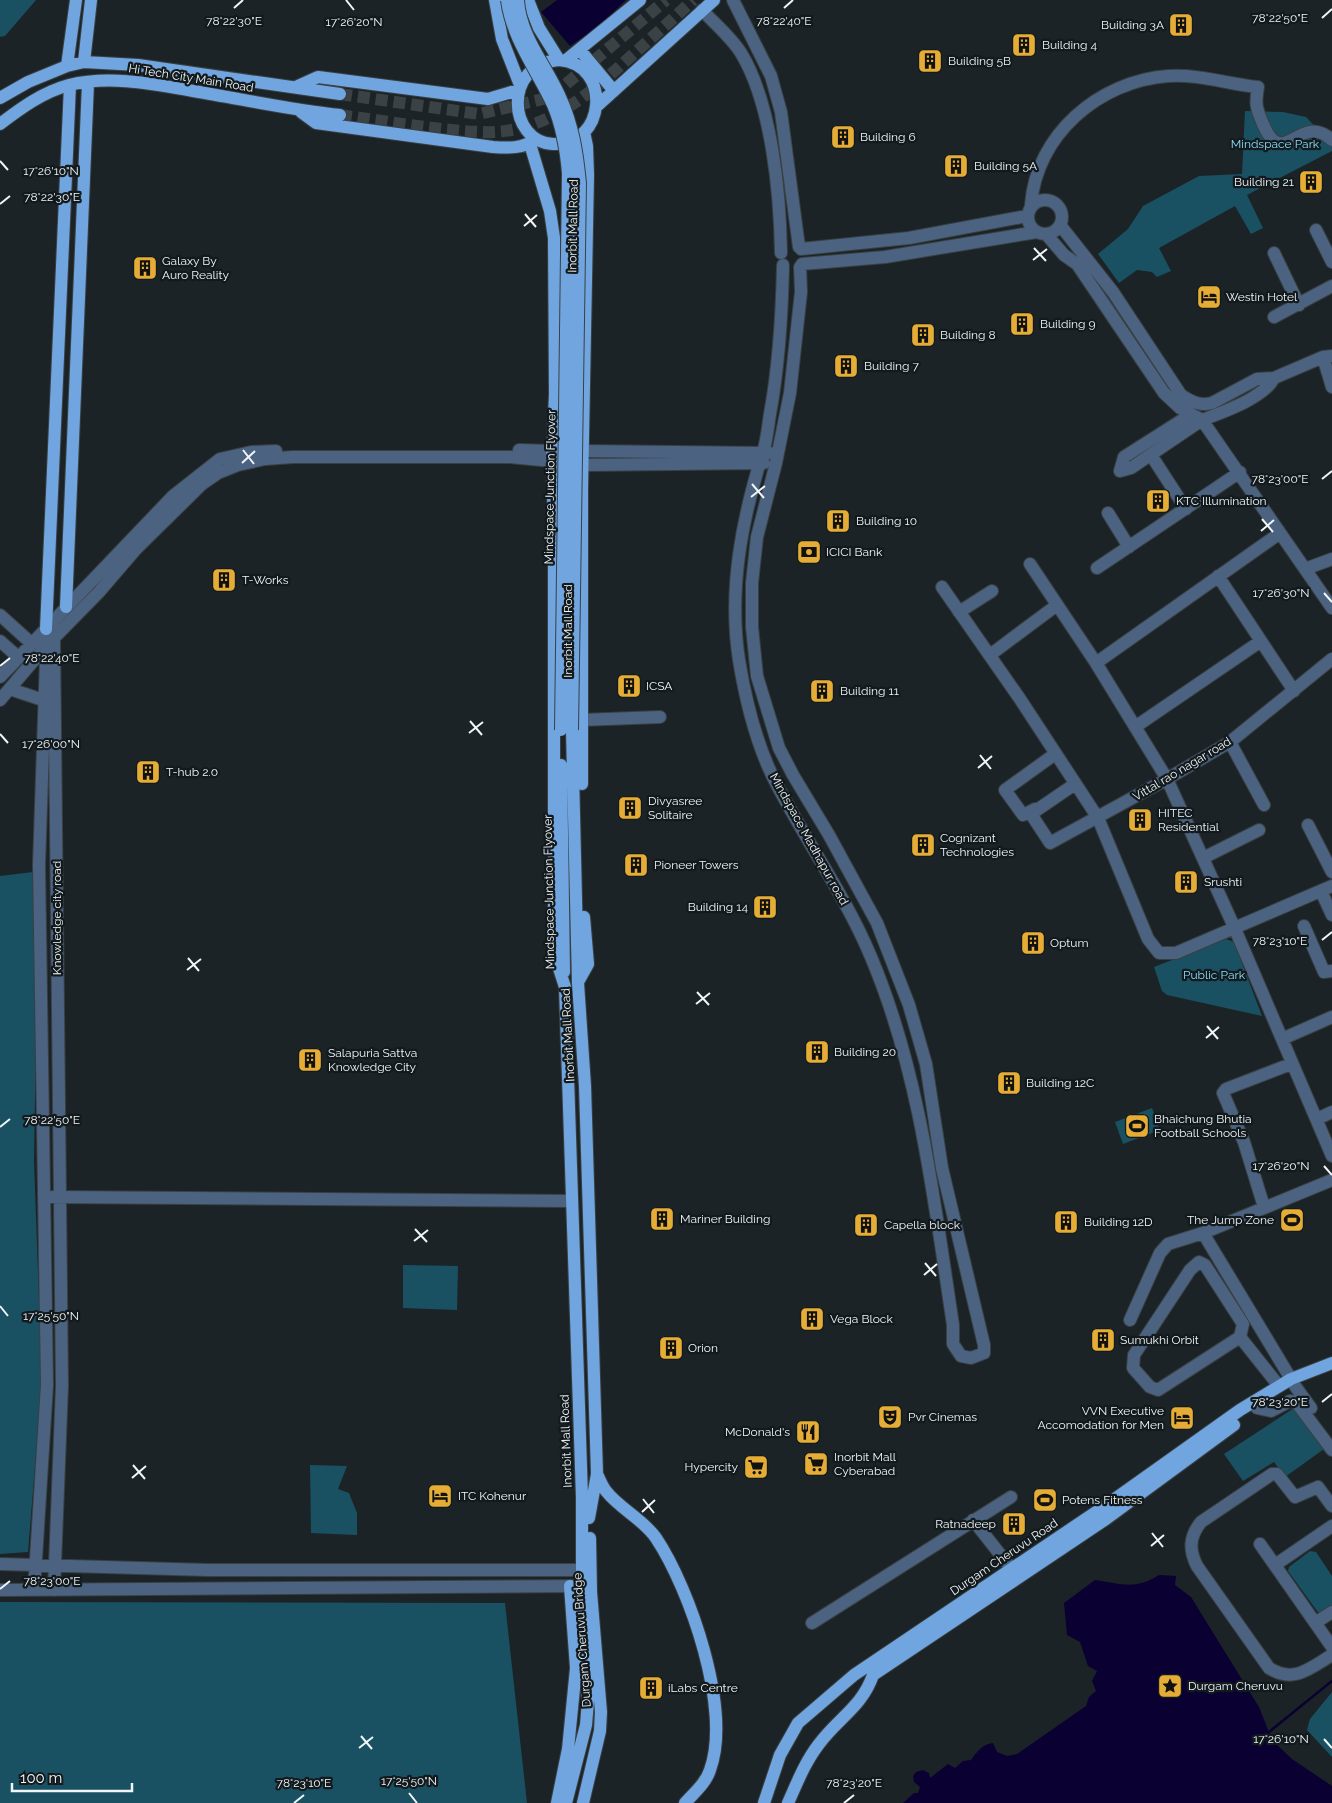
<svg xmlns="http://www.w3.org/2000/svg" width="1332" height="1803" font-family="Raleway,sans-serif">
<rect width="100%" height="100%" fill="#1b2326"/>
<path fill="#195163" d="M0,0H36L5,36L0,37Z
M1245,111L1283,112L1306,117L1332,144V151L1247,195L1263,228L1251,234L1235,206L1159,248L1171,271L1157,277L1152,272L1137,270L1119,283L1098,254L1128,229L1143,206L1199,176L1242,174Z
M33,872L37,968L34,1162L42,1381L28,1552L0,1554V876Z
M1226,939L1234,942L1262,1016L1167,995L1162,991L1154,967Z
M1152,1108L1160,1130L1123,1144L1115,1122Z
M403,1265L458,1266L457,1310L403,1308Z
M1294,1408L1324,1449L1285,1477L1274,1462L1243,1481L1224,1454Z
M310,1465L347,1466L338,1489L349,1493L357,1513V1535L311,1533Z
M1310,1551L1316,1552L1332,1576V1609L1320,1615L1288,1571L1289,1567Z
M0,1602L505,1603L527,1803H0Z
M1332,1692V1757L1307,1730L1310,1719Z"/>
<path fill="#0a0032" d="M557,0H626L599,26L570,46L541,12Z
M1159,1575L1176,1576L1175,1585L1191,1597L1259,1707L1272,1740L1292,1759L1332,1786V1803H903L914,1793H918L920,1787L914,1782L913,1776L916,1772L923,1770L929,1773L930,1778L948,1764L955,1768L963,1761L971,1760C977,1752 982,1744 993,1743L997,1752L1007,1756L1017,1754L1086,1706L1089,1697L1096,1691L1092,1681L1097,1671L1088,1666L1080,1642L1067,1635L1064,1603L1095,1580C1121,1584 1136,1590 1159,1575Z"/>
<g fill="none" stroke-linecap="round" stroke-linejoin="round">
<path stroke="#0a0032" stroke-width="2.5" d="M1269,1732L1332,1681"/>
<path stroke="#3b4245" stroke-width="12" stroke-dasharray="12 6" stroke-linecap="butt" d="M340,94L479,114L543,99L559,90L666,0
M340,115C386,121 433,130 480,132C542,135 585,98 628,59C650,39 672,20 693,0"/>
<defs>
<path id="minor" d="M733,0L771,76L781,112L799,247
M702,10C715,24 731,37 741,53C772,104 780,194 781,253
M1028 217a17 17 0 1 1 34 0a17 17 0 1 1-34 0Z
M1031,205C1036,135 1099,81 1168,76C1199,74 1228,84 1258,87C1255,104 1256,108 1263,124C1284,173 1299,110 1332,140
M1060,225L1113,292L1181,395C1191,402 1200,406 1212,403L1257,379L1274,378L1323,357L1332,356
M1316,230L1332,262
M1046,234L1064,255L1077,264L1164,393L1180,408L1202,420C1223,412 1264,398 1274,378
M801,249L909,238L1027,216
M1274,253L1299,305
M802,264L885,257L1037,232
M783,265C782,315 779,365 770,414C768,426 767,440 763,452C742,519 728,590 739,660C746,703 757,748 778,787C808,844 846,897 871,957C920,1073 934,1201 953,1325V1344L961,1356L971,1358L984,1353V1345L942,1168L926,1064L909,1005L877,923L829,835L793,775L779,748L757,676L752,627V583L757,537L776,463L790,393L801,292L800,267
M1274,317L1332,286
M1323,357L1332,387
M519,450L552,451
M583,451L770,453
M1151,455L1186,509
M583,465L764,463
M1120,471L1131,468L1202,420L1332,608
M1120,471L1124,457L1190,415
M1108,513L1129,547
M1030,564L1096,663L1167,779L1235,929L1332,1156
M1097,568L1240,472
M1305,569L1332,559
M1218,576L1294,691
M942,587L1020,699L1098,818L1148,939L1159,953H1176L1332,886
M959,612L992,591
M0,615L31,643
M0,641L18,657
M990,655L1057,605
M1096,663L1280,533
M0,677L173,496L220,459L251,452L276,451
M10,689L46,701
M0,700L46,646L99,592L136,549L202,484L218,473L238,465L265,459L293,457H510L552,461
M581,720L660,717
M1135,727L1261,641
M1230,742L1264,805
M1075,784L1031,814L1050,843L1167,779L1230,742L1332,659
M1035,809L1023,815L1005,790L1055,754
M1308,825L1332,872
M1203,858L1259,830
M1321,891L1332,915
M1304,926L1324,972L1332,971
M1282,1039L1332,1017
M1317,1119L1332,1112
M52,1197L572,1201
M1264,1207L1244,1142L1223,1093L1226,1089L1291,1064
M1203,1233L1291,1379
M1130,1320L1160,1253L1168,1244L1203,1233L1332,1180
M1240,1337L1243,1324L1205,1265L1199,1262L1190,1270L1134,1355L1133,1368L1150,1387L1158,1390L1240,1337L1279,1386
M1295,1386L1311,1408
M1257,1408L1271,1411L1290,1401L1296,1402L1332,1450
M1332,1506L1318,1487L1295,1497L1277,1474H1272L1201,1522C1189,1537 1189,1550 1197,1566L1269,1668C1294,1684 1310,1668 1332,1655
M973,1520L1018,1577
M1260,1544L1332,1647
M0,1564L208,1570H582
M1275,1565L1332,1526
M0,1590L579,1586
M34,1590L47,1385L39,865L46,659
M54,1590L62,1386L54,638
M812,1623L1011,1497
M1315,1623L1332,1612"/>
<path id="major" d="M495,0L502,39L520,85
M528,0L539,28L559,60
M580,50L614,91
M559,60C613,64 606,147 553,144C508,142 502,64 559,60Z
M565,61L640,0
M84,62L91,0
M67,66L76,0
M298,86L318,77L488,99L518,90
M0,98L28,82L67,66L84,62L138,65L340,94
M597,106L714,0
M301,112L316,123L493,147C507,148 524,149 535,139
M0,124C21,108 43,92 69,85C110,75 153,84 193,91C242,99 291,110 340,115
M530,144L550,211L554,238L555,394L552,461L554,524V953L565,987L582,1497V1593L588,1701L586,1725L566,1803
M66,607L88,83
M46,629L70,85
M572,730L578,983L585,1086L597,1474C600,1480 602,1486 606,1491C620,1509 643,1519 656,1538C690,1589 732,1710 710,1770C706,1783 694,1793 685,1803
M561,765L564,972
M582,784V490L588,175L587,146L584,132
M578,982L588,964L584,917
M589,1518L597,1474
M557,1803L568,1749L576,1668L570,1586
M583,1803L600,1731L601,1712L591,1592L590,1538
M764,1803L780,1755L798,1723L854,1675L1105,1506L1240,1410L1291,1379L1332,1363
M788,1803C797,1783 805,1762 819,1744C838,1718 862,1707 873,1675L1106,1519L1234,1425"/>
</defs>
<use href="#minor" stroke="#394043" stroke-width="14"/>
<use href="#major" stroke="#394043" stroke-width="14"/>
<use href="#minor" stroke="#4b6380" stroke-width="12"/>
<use href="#major" stroke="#71a5df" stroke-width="12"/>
<defs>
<path id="major-bridge" d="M507,0C512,39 537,70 553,105C562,126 566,150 568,173L561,730
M518,0C520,36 546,65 560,97C573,125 577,153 580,183L572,730"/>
</defs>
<use href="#major-bridge" stroke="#394043" stroke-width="14" stroke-linecap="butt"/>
<use href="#major-bridge" stroke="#71a5df" stroke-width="12"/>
</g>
<path fill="none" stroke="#f0f5f7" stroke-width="2" d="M346,0L354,10M234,8L243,0M784,8L793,0M1322,18L1332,9M0,161L8,170M0,204L10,196M525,214L536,227M524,226L537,215M1034,248L1046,261M1033,260L1047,249M243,450L254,464M242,463L255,451M1322,479L1332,471M752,484L764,498M751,497L765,486M1262,519L1273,532M1261,531L1274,520M1324,593L1332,602M0,666L10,658M470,721L482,735M469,733L483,722M0,734L8,743M980,755L991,769M978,768L992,756M1322,940L1332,932M188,958L199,971M187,970L201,959M697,992L709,1005M696,1004L710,993M1207,1026L1218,1039M1206,1038L1219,1027M0,1127L10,1119M1324,1166L1332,1175M415,1229L427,1242M414,1241L428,1230M925,1263L936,1276M924,1275L937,1264M0,1306L8,1316M1322,1402L1332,1394M133,1465L145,1479M132,1478L146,1466M643,1499L654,1513M642,1512L655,1500M1152,1533L1163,1547M1151,1546L1164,1535M0,1589L10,1581M361,1736L372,1749M1324,1739L1332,1748M359,1748L373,1737M409,1793L417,1803M294,1803L304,1795M844,1803L854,1795"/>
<defs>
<symbol id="building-square" viewBox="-11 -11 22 22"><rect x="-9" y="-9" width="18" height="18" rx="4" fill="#e5ad36" stroke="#121a1d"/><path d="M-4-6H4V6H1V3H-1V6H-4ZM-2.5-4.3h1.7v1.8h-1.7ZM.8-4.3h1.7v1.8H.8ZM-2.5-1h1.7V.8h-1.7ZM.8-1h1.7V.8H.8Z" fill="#111"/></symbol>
<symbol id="hotel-square" viewBox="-11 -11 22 22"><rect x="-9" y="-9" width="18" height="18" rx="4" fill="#e5ad36" stroke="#121a1d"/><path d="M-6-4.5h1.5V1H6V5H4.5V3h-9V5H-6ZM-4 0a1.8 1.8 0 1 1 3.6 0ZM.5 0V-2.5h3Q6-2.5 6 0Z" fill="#111"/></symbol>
<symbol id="bank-square" viewBox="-11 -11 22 22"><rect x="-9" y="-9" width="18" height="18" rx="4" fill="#e5ad36" stroke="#121a1d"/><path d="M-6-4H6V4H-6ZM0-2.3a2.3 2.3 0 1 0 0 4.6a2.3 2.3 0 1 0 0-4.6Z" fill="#111"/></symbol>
<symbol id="stadium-square" viewBox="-11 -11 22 22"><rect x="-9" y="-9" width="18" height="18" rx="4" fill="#e5ad36" stroke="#121a1d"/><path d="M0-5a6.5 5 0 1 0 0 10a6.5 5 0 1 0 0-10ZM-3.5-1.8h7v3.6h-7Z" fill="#111"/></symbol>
<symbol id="theatre-square" viewBox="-11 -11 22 22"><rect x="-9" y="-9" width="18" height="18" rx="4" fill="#e5ad36" stroke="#121a1d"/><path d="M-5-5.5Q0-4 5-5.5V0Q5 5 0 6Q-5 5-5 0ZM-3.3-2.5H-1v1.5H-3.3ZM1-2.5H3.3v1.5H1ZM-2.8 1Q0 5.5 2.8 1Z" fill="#111"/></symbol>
<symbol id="restaurant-square" viewBox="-11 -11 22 22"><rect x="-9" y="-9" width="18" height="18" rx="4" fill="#e5ad36" stroke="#121a1d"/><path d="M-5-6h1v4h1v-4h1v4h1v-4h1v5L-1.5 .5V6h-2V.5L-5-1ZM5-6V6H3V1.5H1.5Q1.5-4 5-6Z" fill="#111"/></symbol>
<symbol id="supermarket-square" viewBox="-11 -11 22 22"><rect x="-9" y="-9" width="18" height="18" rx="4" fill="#e5ad36" stroke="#121a1d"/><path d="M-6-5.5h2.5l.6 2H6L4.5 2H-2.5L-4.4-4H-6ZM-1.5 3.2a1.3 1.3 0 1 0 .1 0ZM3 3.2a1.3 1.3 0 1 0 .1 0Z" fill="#111"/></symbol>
<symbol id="sight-square" viewBox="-11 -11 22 22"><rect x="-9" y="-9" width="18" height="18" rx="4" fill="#e5ad36" stroke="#121a1d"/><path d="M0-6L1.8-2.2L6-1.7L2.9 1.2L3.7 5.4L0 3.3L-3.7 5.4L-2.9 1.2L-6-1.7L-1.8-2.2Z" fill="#111"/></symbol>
</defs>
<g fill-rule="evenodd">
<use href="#building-square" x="1167" y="11" width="28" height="28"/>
<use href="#building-square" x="1010" y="31" width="28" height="28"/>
<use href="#building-square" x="916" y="47" width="28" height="28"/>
<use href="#building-square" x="829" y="123" width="28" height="28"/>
<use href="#building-square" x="942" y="152" width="28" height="28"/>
<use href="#building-square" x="1297" y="168" width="28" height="28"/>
<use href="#building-square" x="131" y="254" width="28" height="28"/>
<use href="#hotel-square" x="1195" y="283" width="28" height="28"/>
<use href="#building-square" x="1008" y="310" width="28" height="28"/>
<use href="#building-square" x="909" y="321" width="28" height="28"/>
<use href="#building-square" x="832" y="352" width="28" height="28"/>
<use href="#building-square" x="1144" y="487" width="28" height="28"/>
<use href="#building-square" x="824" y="507" width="28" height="28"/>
<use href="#bank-square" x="795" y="538" width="28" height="28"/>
<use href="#building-square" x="210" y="566" width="28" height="28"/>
<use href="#building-square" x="615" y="672" width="28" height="28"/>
<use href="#building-square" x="808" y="677" width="28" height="28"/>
<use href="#building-square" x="134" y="758" width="28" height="28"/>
<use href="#building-square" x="616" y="794" width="28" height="28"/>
<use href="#building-square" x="1126" y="806" width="28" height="28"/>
<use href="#building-square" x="909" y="831" width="28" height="28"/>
<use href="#building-square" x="622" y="851" width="28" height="28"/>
<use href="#building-square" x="1172" y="868" width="28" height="28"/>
<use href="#building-square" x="751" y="893" width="28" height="28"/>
<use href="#building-square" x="1019" y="929" width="28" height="28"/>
<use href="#building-square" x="803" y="1038" width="28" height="28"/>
<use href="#building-square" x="296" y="1046" width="28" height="28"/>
<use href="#building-square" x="995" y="1069" width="28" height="28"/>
<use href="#stadium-square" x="1123" y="1112" width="28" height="28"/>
<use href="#building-square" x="648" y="1205" width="28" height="28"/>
<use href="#stadium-square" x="1278" y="1206" width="28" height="28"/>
<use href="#building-square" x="1052" y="1208" width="28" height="28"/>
<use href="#building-square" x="852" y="1211" width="28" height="28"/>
<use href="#building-square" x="798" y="1305" width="28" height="28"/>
<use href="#building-square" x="1089" y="1326" width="28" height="28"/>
<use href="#building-square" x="657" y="1334" width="28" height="28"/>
<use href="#theatre-square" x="876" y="1403" width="28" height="28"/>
<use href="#hotel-square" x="1168" y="1404" width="28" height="28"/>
<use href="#restaurant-square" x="794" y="1418" width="28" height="28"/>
<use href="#supermarket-square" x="802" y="1450" width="28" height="28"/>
<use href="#supermarket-square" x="742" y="1453" width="28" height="28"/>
<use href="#hotel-square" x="426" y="1482" width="28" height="28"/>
<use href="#stadium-square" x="1031" y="1486" width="28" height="28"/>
<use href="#building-square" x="1000" y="1510" width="28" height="28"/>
<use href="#sight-square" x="1156" y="1672" width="28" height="28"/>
<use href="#building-square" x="637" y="1674" width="28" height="28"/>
</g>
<g text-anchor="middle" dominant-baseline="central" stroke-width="4.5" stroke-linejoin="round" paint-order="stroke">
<g font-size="12" fill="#f0f5f7" stroke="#121a1d" text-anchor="start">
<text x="1164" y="25" text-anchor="end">Building 3A</text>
<text x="1042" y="45">Building 4</text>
<text x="948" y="61">Building 5B</text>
<text x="860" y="137">Building 6</text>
<text x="974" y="166">Building 5A</text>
<text x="1294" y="182" text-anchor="end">Building 21</text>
<text x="162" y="261">Galaxy By<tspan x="162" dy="14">Auro Reality</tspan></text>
<text x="1226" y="297">Westin Hotel</text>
<text x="1040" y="324">Building 9</text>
<text x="940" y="335">Building 8</text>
<text x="864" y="366">Building 7</text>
<text x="1176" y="501">KTC Illumination</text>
<text x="856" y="521">Building 10</text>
<text x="826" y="552">ICICI Bank</text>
<text x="242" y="580">T-Works</text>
<text x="646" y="686">ICSA</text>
<text x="840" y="691">Building 11</text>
<text x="166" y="772">T-hub 2.0</text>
<text x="648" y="801">Divyasree<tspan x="648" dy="14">Solitaire</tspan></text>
<text x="1158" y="813">HITEC<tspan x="1158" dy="14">Residential</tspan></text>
<text x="940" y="838">Cognizant<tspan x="940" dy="14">Technologies</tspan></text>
<text x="654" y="865">Pioneer Towers</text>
<text x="1204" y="882">Srushti</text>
<text x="748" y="907" text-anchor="end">Building 14</text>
<text x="1050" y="943">Optum</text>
<text x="834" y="1052">Building 20</text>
<text x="328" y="1053">Salapuria Sattva<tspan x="328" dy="14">Knowledge City</tspan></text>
<text x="1026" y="1083">Building 12C</text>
<text x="1154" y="1119">Bhaichung Bhutia<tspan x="1154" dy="14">Football Schools</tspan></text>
<text x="680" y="1219">Mariner Building</text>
<text x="1274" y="1220" text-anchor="end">The Jump Zone</text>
<text x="1084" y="1222">Building 12D</text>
<text x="884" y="1225">Capella block</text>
<text x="830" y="1319">Vega Block</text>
<text x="1120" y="1340">Sumukhi Orbit</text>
<text x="688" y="1348">Orion</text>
<text x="1164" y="1411" text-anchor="end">VVN Executive<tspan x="1164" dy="14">Accomodation for Men</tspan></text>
<text x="908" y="1417">Pvr Cinemas</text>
<text x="790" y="1432" text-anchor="end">McDonald's</text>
<text x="834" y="1457">Inorbit Mall<tspan x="834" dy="14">Cyberabad</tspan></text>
<text x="738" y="1467" text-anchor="end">Hypercity</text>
<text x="458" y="1496">ITC Kohenur</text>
<text x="1062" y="1500">Potens Fitness</text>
<text x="996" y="1524" text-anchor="end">Ratnadeep</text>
<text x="1188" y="1686">Durgam Cheruvu</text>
<text x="668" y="1688">iLabs Centre</text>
</g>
<g font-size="12" fill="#f0f5f7" stroke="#121a1d">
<text transform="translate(191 78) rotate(9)">Hi Tech City Main Road</text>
<text transform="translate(573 226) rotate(-89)">Inorbit Mall Road</text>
<text transform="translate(550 487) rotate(-89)">Mindspace Junction Flyover</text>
<text transform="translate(568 631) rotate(-90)">Inorbit Mall Road</text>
<text transform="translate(1182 769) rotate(-31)">Vittal rao nagar road</text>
<text transform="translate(809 839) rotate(61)">Mindspace Madhapur road</text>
<text transform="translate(549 892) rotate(-91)">Mindspace Junction Flyover</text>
<text transform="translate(57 918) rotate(-90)">Knowledge city road</text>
<text transform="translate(568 1035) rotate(-93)">Inorbit Mall Road</text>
<text transform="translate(566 1441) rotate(-92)">Inorbit Mall Road</text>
<text transform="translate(1004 1557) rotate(-34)">Durgam Cheruvu Road</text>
<text transform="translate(582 1640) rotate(-94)">Durgam Cheruvu Bridge</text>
</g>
<g font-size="12" fill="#8cddfc" stroke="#121a1d">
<text x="1275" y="144">Mindspace Park</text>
<text x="1214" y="975">Public Park</text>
</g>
</g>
<g font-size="12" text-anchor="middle" fill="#f0f5f7" stroke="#121a1d" stroke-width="4.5" stroke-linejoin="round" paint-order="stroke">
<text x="1280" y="22">78°22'50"E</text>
<text x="784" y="25">78°22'40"E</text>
<text x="234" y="25">78°22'30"E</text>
<text x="354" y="26">17°26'20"N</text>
<text x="51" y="175">17°26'10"N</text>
<text x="52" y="201">78°22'30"E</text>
<text x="1280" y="483">78°23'00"E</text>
<text x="1281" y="597">17°26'30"N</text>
<text x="52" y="662">78°22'40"E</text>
<text x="51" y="748">17°26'00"N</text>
<text x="1280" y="945">78°23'10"E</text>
<text x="52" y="1124">78°22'50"E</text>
<text x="1281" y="1170">17°26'20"N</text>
<text x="51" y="1320">17°25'50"N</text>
<text x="1280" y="1406">78°23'20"E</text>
<text x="52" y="1585">78°23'00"E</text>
<text x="1281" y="1743">17°26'10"N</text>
<text x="409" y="1785">17°25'50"N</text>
<text x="304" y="1787">78°23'10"E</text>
<text x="854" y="1787">78°23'20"E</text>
</g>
<path d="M12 1783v8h120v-8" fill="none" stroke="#f0f5f7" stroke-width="2.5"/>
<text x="20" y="1783" font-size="15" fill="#f0f5f7" stroke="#121a1d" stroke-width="4" paint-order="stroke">100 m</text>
</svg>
